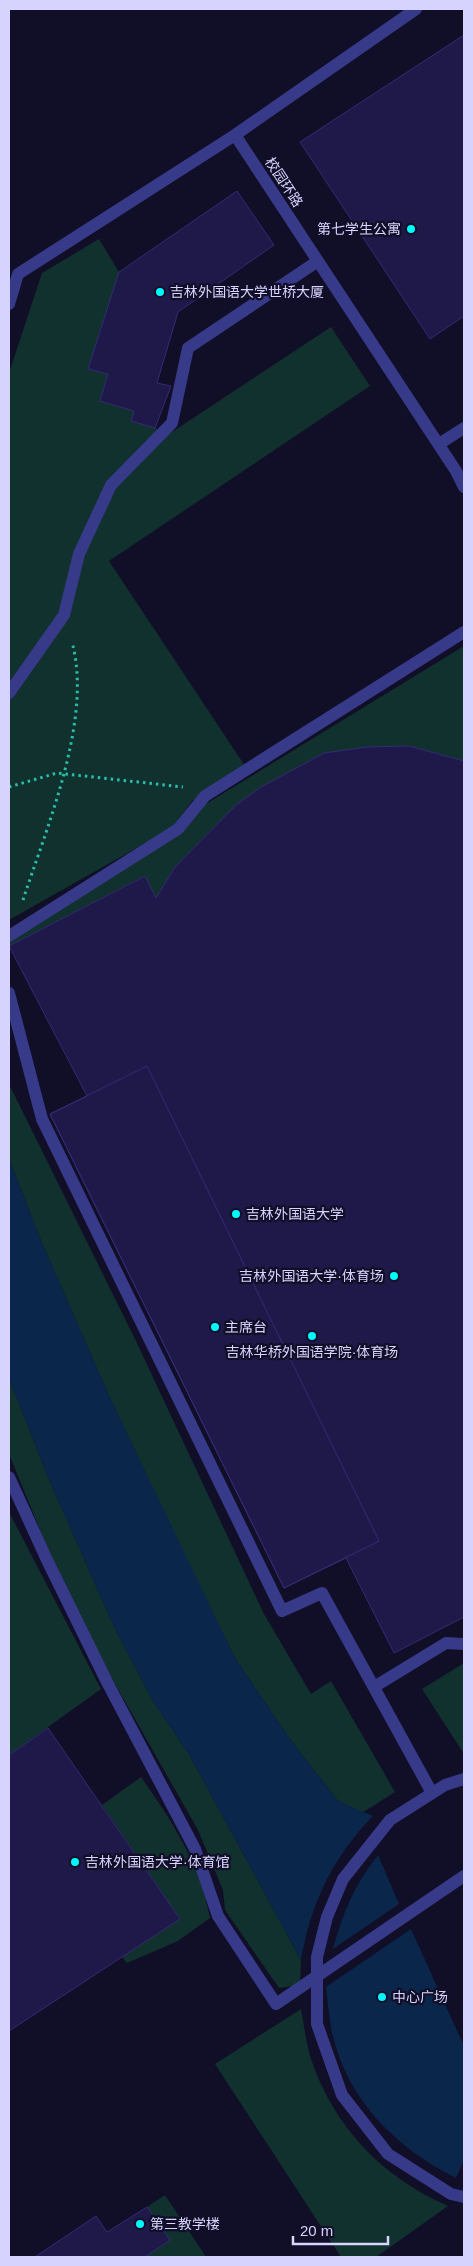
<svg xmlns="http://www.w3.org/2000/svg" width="473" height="2266" font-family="Arial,'Noto Sans SC',sans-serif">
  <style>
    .green { fill: #11312e }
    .water { fill: #0a264a }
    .building { fill: #1f1949; stroke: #342a76 }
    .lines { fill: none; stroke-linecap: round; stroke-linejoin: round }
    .path { stroke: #2abeaa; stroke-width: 3; stroke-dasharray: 2.5 4; stroke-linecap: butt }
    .minor { stroke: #373a88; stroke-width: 12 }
    .poi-dot { fill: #00f8ff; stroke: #110e27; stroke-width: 2 }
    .labels { text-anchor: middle; stroke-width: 4.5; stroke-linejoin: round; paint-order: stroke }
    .street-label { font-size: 14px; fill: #d6d4ff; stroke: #110e27 }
    .poi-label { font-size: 14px; fill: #d6d4ff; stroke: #110e27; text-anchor: start }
  </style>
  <rect width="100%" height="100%" fill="#110e27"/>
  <!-- green -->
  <path class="green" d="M99 239 119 272 89 368 108 374 100 401 134 411 166 436 331 327 370 386 109 561 245 766 192 801 172 828 9 920V373L42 273Z
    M464 646V761L409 746 261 787 235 806 175 867 156 898 144 876 9 946V941L204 805Z
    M9 1084 135 1339 264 1614 311 1694 331 1681 395 1792 362 1813 338 1801 289 1738 235 1658 198 1584 110 1398 42 1243 9 1159Z
    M9 1378 47 1475 115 1629 153 1701 190 1756 301 1960 300 1985 279 1988 225 1910 223 1890 198 1830 102 1661 45 1542 9 1454Z
    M9 1512 101 1689 9 1755Z
    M464 1663V1754L422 1689Z
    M141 1777C171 1819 201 1866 210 1918L178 1941 127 1963 122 1957 180 1919 102 1805Z
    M301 2009C304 2025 306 2043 311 2059 334 2127 382 2177 448 2206L376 2257H341L215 2064Z
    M165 2195 206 2257H145L170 2240 147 2207Z"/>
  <!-- water -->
  <path class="water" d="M9 1159 42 1243 110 1398 235 1658 289 1738 338 1801 373 1816C333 1857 311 1903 301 1960L190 1756 153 1701 115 1629 47 1475 9 1378Z
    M378 1855 399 1904 333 1949C342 1914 355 1884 378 1855Z
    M411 1929 464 2046V2160L456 2178C396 2148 348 2101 332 2033 329 2019 328 2003 326 1987Z"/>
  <!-- building -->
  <path class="building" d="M464 35V316L430 339 300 142Z
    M237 191 274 245 178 312 157 383 171 386 155 428 131 421 134 411 100 401 108 374 88 369 119 272Z
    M409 746 464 761V1617L394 1653 346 1558 284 1588 50 1114 87 1096 9 946 145 876 156 898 175 867 235 806 261 787 324 753 367 747Z
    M147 1066 379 1541 284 1588 50 1114Z
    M48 1728 180 1919 9 2031V1755Z
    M147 2207 170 2240 145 2257H35L96 2216 107 2232Z"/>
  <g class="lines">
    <!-- path -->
    <path class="path" d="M9 787 57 773 183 787
      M23 900C47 826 93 719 72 642"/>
    <!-- minor -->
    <path class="minor" d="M235 135 416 9
      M9 304 18 274 235 135 456 471 464 487
      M439 444 464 428
      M9 693 64 615 79 554 111 485 172 423 188 348 318 261
      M9 936 178 829 205 796 464 632
      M9 993 42 1119 282 1611 322 1593 432 1793
      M9 1477 47 1560 107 1682 195 1849 218 1916 276 2004 464 1876
      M374 1687 446 1643 464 1644
      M464 1779 445 1785 390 1820 343 1879 327 1917 317 1957V2024L342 2095 388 2154 451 2194 464 2197"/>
  </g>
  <!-- markers -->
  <g class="poi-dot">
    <circle cx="411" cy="229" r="5"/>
    <circle cx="160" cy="292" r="5"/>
    <circle cx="236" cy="1214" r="5"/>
    <circle cx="394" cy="1276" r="5"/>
    <circle cx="215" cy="1327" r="5"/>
    <circle cx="312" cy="1336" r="5"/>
    <circle cx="75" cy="1862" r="5"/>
    <circle cx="382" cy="1997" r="5"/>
    <circle cx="140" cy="2224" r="5"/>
  </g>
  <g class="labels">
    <!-- street labels -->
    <g class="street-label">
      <text transform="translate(284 182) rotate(57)" y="5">校园环路</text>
    </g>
    <!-- poi labels -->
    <g class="poi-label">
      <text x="401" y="234" text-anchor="end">第七学生公寓</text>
      <text x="170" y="297">吉林外国语大学世桥大厦</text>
      <text x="246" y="1219">吉林外国语大学</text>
      <text x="384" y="1281" text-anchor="end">吉林外国语大学·体育场</text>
      <text x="225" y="1332">主席台</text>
      <text x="312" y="1357" text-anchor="middle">吉林华桥外国语学院·体育场</text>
      <text x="85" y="1867">吉林外国语大学·体育馆</text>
      <text x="392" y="2002">中心广场</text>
      <text x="150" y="2229">第三教学楼</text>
    </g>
  </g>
  <!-- border -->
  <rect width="473" height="2266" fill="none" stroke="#d6d4ff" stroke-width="20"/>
  <!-- scale -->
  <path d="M293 2236v8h95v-8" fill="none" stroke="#d6d4ff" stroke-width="2.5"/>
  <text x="300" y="2236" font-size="15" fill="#d6d4ff" stroke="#110e27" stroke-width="4" paint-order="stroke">20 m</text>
</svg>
